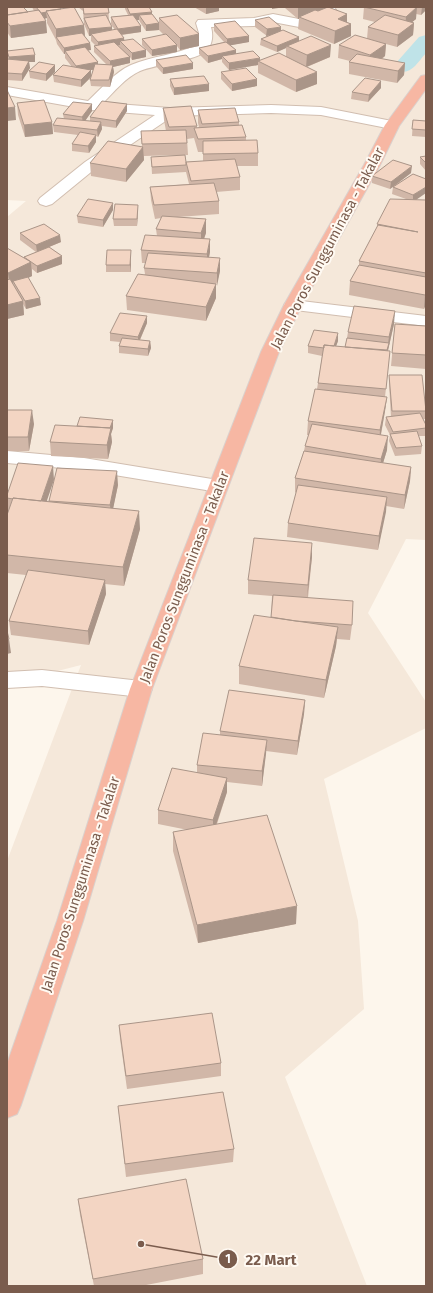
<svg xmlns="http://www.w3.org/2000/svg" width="433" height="1293" font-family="'Fira Sans',sans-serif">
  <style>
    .residential { fill: #f5e8da }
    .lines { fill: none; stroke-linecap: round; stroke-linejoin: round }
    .canal { fill: #bfe3e8; fill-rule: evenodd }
    .minor-casing { stroke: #d1beb0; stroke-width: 2 }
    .highway-casing { stroke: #dad1cd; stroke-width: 2 }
    .minor { fill: #fff; fill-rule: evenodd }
    .highway { fill: #f7b7a3; fill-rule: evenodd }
    .wall { fill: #d1b7a8; fill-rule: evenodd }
    .shaded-wall { fill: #aa9588 }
    .building { fill: #f3d5c3; stroke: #aa9588 }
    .labels { text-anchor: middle; stroke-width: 4; stroke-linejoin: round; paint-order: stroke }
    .street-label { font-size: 14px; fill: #7a5c4d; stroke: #fffaf3 }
    .leader { fill: none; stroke: #7a5c4d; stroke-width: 1.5 }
    .callout-dot { fill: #7a5c4d; stroke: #fffaf3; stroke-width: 1.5 }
    .mark-label { font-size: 12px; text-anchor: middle; font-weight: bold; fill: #fff }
    .callout-label { font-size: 15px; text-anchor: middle; font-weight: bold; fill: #7a5c4d; stroke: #fffaf3; stroke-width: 4; stroke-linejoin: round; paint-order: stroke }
  </style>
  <rect width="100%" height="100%" fill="#fdf6ec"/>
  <!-- residential -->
  <path class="residential" d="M7 7H426V540L406 539 368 613 426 702V728L324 779 358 921 364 1009 285 1077 367 1286H7V861L81 665 7 684V217L26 201 7 200Z"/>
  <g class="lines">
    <!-- canal -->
    <path class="canal" d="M426 35V53C416 64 412 75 396 71L393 67 396 63 419 37Z"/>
    <defs>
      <path id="minor" d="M321 7H334L339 14 338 17 299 27 273 22 254 26 211 27C213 34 213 44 207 50 197 61 156 64 140 71 126 77 114 92 103 103L170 108 271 105 321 107 397 122 399 125 397 128 392 129 321 115 271 113 173 116 96 168 52 204 46 206 40 204 38 201 40 198 85 162 155 115 91 110 7 95V87L88 101C101 89 115 72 131 65 152 56 176 55 197 45L199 33 196 23 198 20 254 18 273 14 299 19 325 12Z
        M293 300 426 316V326L287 309 284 305 287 301Z
        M7 451 84 458 218 480 225 482 228 486 225 490 218 492 84 470 7 463Z
        M42 670 141 681 149 683 152 689 149 695 141 697 42 686 7 688V672Z"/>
      <path id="highway" d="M426 75V89L399 126 380 165 302 305 279 352 152 689 83 921 21 1105 17 1114 7 1118V1064L57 921 130 689 261 352 284 305 364 165 385 125 421 76Z"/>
    </defs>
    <!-- minor casing -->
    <use href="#minor" class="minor-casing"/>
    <!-- highway casing -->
    <use href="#highway" class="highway-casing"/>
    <!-- minor -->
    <use href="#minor" class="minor"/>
    <!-- highway -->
    <use href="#highway" class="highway"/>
  </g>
  <!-- wall -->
  <path class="wall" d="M7 7 28 12 34 11 32 7H60L61 9 84 25 85 37 90 43 91 50H88L98 62V64L107 65 94 52V46L95 45 91 41V36H89L84 24 83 11 78 7H108L109 20 112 30H115L111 24V17L128 15 125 9V7H149L152 12V14L159 23V18L199 46 180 50 177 46V52L152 56 142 45V39L164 35 159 30 146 31 140 22 139 20H137L141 26V32L122 35 124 38V41L146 57 132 60 130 57V63L113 67 114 72 110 87 91 86 90 80 93 70H91V77L81 87 54 82 53 75 72 67 65 58V54H64L57 44 56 40 47 23V18L45 19 47 33 11 38 7 32Z
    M194 7H219V11L206 14Z
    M285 7H327L347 14V22L351 24V36L334 44 298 29 299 19H298L285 8Z
    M364 7H426V10L421 15 416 14V19L412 22 414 23 413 35 397 47 386 44 385 56 382 59 405 63 404 75 397 83 349 74V62L350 61 338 58 339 45 367 39 368 27 375 22 363 19Z
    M255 20 281 30 299 41 330 57 307 67 317 84 296 92 258 73V65L229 70 222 62V59L208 63 199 54V48L224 42 214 31V24L249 36V42L230 45 236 50V54L260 58V60L286 56V48L277 52 260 45 261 39 267 36 255 27Z
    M7 51 35 55V62H29L30 68 22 81 7 80V59L8 60Z
    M156 60 193 69 163 74 156 66Z
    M55 65V72L46 81 30 78 29 71Z
    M221 72 257 79V86L232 91 221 79Z
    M170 79 209 91 174 95 170 86Z
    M381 81V88L368 102 351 99 352 92Z
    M17 103 52 122 53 134 25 137 18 115Z
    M92 104V111L85 121H90V117L127 111 116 128 102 126V129L98 137 96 136V142L89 153 72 151V144L78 135 54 132 53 125 64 119 63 114Z
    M163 108 197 126V128L199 127 198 123V110L239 122V125L246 137V141L258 153V166H237L240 177V190L216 192 219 201V214L178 217 206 219V233L204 239 210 252 209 257 220 271 216 286V298L206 321 127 310 126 296 145 274 144 268 146 263H142L141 250 157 236 156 229 161 218 155 219 151 200 150 187 189 184 186 172 152 174 151 157 181 155 144 156V160L126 182 91 176 90 163 142 147 141 131H166L164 120ZM194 138 198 152H203V161L186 162 185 155H188L187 139Z
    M413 120 426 121V137L412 136Z
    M426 156V171L420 164V157Z
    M411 173 397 184 413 174 417 200H426V304L424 309 349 295 350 281 359 265V261L377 227V224L406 199 392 194 393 187 390 189 372 183V176Z
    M113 203V210L103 227 78 223 77 216Z
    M138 212 137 226H114L113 219Z
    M20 233 61 242 49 247 62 256V264L37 273 32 269V276L28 278 41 305 26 309 23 304 24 315 7 319V248L24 258V257L36 252 20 240Z
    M131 257V272H106V265Z
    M147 323 140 340 150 341 151 348 148 356 119 353V346L120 342 110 341V333Z
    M394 324 388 351H390L385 397H387L385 411 381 435 387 450 383 463 411 467 410 481 404 509 386 506 378 550 287 537 288 523 296 493 295 492V478L304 451 305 446 309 435H307L308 421 317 389 318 383 322 356 308 353V346L338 341 336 346 345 347 347 338 348 332Z
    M395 324 426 326V369L391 366Z
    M389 375 425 398 426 391V401L425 399 426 413 425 419H423L426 425V436H419L422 446 421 454 395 456 389 441 390 435 385 425 386 417H391L389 383Z
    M7 410 34 424 29 451H7Z
    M113 420V428L111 434 112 442 108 459 51 456 50 442 77 426Z
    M118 485 113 508 140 529 124 586 105 584 106 594 89 645 11 635 9 621 26 575 7 573V515L8 512 7 495 49 501Z
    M312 557 308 598 352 625 350 640 337 639 336 646 324 698 239 684V666L271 617 272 596 248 594V580Z
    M305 700 304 714 297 755 266 751 262 786 227 782V792L217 824 296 924 198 943 173 851V832L188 830 158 824V810L197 772V765L220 735V731Z
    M119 1025 221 1063V1076L127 1089 120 1039Z
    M118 1106 234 1149 233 1162 126 1177Z
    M78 1199 203 1259V1274L141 1286H94L80 1215Z"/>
  <!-- shaded-wall -->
  <path class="shaded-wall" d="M209 7H219V11L206 14V8Z
    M272 7H285L272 9Z
    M298 7H327V13L299 17V19H298Z
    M417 7 416 19 405 28 406 17Z
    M422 7H426V10L421 15Z
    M46 12 47 18 41 19 40 13Z
    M152 12V19L139 15V20L130 21V14Z
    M347 14V26L351 24V36L334 44 335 31 338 19Z
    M46 21 47 33 11 38 10 26Z
    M159 23V30L146 31V25Z
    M414 23 413 35 397 47 398 35Z
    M84 25 85 37 56 38V29Z
    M141 26V32L119 35 118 29Z
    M112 27V33L91 34V36H89V29Z
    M281 27V33L266 36 267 29Z
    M199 34V46L180 50V38Z
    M249 36V42L227 46V39Z
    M299 37V43L287 46 286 48 277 52V46Z
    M124 38 125 45 120 41V45L98 49V42Z
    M90 43 91 50 67 54 65 51V54H64V48Z
    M386 44 385 56 371 66H370V55Z
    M177 45V52L152 56V50Z
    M331 45 330 57 306 67 307 55Z
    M146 50V57L132 60V53Z
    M236 50V57L222 56V59L208 63V56Z
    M35 55V62H29L30 68 22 81V74L10 64 9 57Z
    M130 57V63L113 67 114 72 110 87V61Z
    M260 58V62L258 61V65L229 70V63Z
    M98 62V69L91 70V77L81 87V80L77 73 76 66Z
    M193 63V69L163 74V68Z
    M405 63 404 75 397 83 398 71Z
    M55 65V72L46 81V74Z
    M317 72V84L296 92V80Z
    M257 79V86L232 91V84Z
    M381 81V88L368 102 369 95Z
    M209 84V91L174 95V88Z
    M92 104V111L83 124 82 117Z
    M127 104V111L116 128V121Z
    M15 107 16 120 7 121V108Z
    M52 122 53 134 25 137 24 125Z
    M101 122 102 129 98 137 97 130Z
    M96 135V142L89 153 88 146Z
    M143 147 144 160 126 182V169Z
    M412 166 411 173 390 189 391 182Z
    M426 187V193L413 202V195Z
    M113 203V210L103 227V220Z
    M138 205V212L137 226V219Z
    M206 219V233L201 247V233Z
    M60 235 61 242 37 252 36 245Z
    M210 239V252L207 267V254Z
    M131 250V272L130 265Z
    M62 256V264L37 273V266Z
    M220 258V271L217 286V273Z
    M31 262 32 276 15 284 13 281V285L10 287 8 273Z
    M216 284V298L206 321V307Z
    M426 294V304L424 309 425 295Z
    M40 298 41 305 26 309 25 301Z
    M23 301 24 315 7 319V305Z
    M395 311 394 324 385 363 389 337Z
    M147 316V323L138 344V337Z
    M338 333V341L332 357 333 350Z
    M150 341 151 348 148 356V349Z
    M387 397 385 411 379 444 380 430Z
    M32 410 34 424 29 451 28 437Z
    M113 420V428L111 434 112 442 108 459 107 445 109 432Z
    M388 436 387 450 380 473 381 459Z
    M53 466 54 480 42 515 41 501Z
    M411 467 410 481 404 509 405 495Z
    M117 471 118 485 111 519 110 505Z
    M387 497 386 512 378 550 379 536Z
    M139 511 140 529 124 586 123 567Z
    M312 543V557L307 599 308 585Z
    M105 580 106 594 89 645 88 631Z
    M338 627 336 646 324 698 326 680Z
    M7 639H9L11 653 7 654Z
    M305 700 304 714 297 755 298 741Z
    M267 740 266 754 262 786V771Z
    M227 778V792L213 834V820Z
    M297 906 296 924 198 943 197 925Z"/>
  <!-- building -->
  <path class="building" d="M7 7H23L28 12 7 15Z
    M36 7H60L61 9 46 11 47 12 41 13Z
    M74 7 84 25 56 29 46 11Z
    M83 7H108L109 13 84 14Z
    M127 7H149L152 12 130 14Z
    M328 7 347 14 338 19 351 24 335 31 299 17 315 10 318 11Z
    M364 7H417L406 17Z
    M39 10 46 21 10 26 7 22V15Z
    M152 14 159 23 146 25 139 15Z
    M106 15 112 27 89 29 84 18Z
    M133 15 141 26 118 29 111 17Z
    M177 15 199 34 180 38 159 18Z
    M385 15 414 23 398 35 368 27Z
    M269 17 281 27 267 29 255 20Z
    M235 21 249 36 227 39 214 24Z
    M117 29 124 38 98 42 91 34Z
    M283 30 299 37 277 46 261 39Z
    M82 33 90 43 64 48 56 37Z
    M166 34 177 45 152 50 142 39Z
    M355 35 386 44 370 55 339 45Z
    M311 36 331 45 307 55 287 46Z
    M133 39 146 50 132 53 120 41Z
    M114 42 130 57 110 61 94 46Z
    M226 42 236 50 208 56 199 48Z
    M85 47 98 62 76 66 65 51Z
    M33 48 35 55 9 57 7 51Z
    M253 51 260 58 229 63 222 56Z
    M279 53 317 72 296 80 258 61Z
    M357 54 405 63 398 71 349 62Z
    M186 55 193 63 163 68 156 60Z
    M7 59 29 61 22 74 7 73Z
    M39 62 55 65 46 74 29 71Z
    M95 64 113 65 109 80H90Z
    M63 65 91 70 81 80 53 75Z
    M246 68 257 79 232 84 221 72Z
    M204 76 209 84 174 88 170 79Z
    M365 78 381 81 369 95 352 92Z
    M7 90 15 107 7 108Z
    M44 100 52 122 24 125 17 103Z
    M102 101 127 104 116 121 90 117Z
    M73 102 92 104 82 117 63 114Z
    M191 106 197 126 169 127 163 108Z
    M235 108 239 122 202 124 198 110Z
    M57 118 101 122 97 130 53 125Z
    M413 120 426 121V130L412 129Z
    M242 125 246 137 198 139 194 128Z
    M186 130 187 143 142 144 141 131Z
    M80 132 96 135 88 146 72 144Z
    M257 140 258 153 203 154V141Z
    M108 141 143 147 126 169 90 163Z
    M185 155 186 162V165L152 167 151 157Z
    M426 156V163L420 157Z
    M235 159 240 177 191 181 186 162Z
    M393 160 412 166 391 182 372 176Z
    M413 174 426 179V187L413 195 393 187Z
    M214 183 219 201 154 205 150 187Z
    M88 199 113 203 103 220 77 216Z
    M390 199 426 200V273L359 261 378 225 418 232 377 224Z
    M115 204 138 205 137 219H113Z
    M162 216 206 219 201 233 156 229Z
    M44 224 60 235 36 245 20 233Z
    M145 235 210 239 207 254 141 250Z
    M49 247 62 256 37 266 24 257Z
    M7 248 31 262 8 273H7Z
    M107 250H131L130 265H106Z
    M148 253 220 258 217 273 144 268Z
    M359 265 426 277V294L425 295 350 281Z
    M138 274 216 284 206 307 126 296Z
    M28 277 40 298 25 301 13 281Z
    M10 279 23 301 7 305V280Z
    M354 306 395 311 389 337 348 332Z
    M120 313 147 316 138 337 110 333Z
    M395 324 426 326V355L392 353Z
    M314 330 338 333 334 346 324 345V348L308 346Z
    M122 338 150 341 148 349 119 346Z
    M347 338 389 343 387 350 345 347Z
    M324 345 390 351 386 389 318 383Z
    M389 375H422L426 411H392Z
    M315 389 387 397 380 430 308 421Z
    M7 410H32L28 437H7Z
    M420 413 426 425V428L393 432 386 417Z
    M80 417 113 420 110 428 77 426Z
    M312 424 388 436 381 459 305 446Z
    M55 425 111 428 107 445 50 442Z
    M417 431 422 446 396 448 390 434Z
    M304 451 411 467 405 495 295 478Z
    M18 463 53 466 41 501 13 498V499L7 498V495Z
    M57 468 117 471 110 505 49 501Z
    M298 485 387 497 379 536 288 523Z
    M13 498 139 511 123 567 7 555V515Z
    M254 538 312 543 308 585 248 580Z
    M28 570 105 580 88 631 9 621Z
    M273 595 353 601 352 625 296 621 271 617Z
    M254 615 338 627 326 680 239 666Z
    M7 631 9 639H7Z
    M229 690 305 700 298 741 220 731Z
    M203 733 267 740 262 771 197 765Z
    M172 768 227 778 213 820 158 810Z
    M267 815 297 906 197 925 173 832Z
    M212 1013 221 1063 126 1076 119 1025Z
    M223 1092 234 1149 125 1164 118 1106Z
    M186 1179 203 1259 93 1279 78 1199Z"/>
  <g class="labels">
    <!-- street labels -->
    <g class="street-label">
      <text transform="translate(327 248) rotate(-62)" y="5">Jalan Poros Sungguminasa - Takalar</text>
      <text transform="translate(184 577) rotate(-69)" y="5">Jalan Poros Sungguminasa - Takalar</text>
      <text transform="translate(80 884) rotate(-72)" y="5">Jalan Poros Sungguminasa - Takalar</text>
    </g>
  </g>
  <!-- callouts -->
  <path class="leader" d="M141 1244L228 1259"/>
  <g class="callout-dot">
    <circle cx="141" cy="1244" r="4"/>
    <circle cx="228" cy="1259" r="10"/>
  </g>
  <g class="mark-label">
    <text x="228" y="1263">1</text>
  </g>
  <g class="callout-label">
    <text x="271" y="1265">22 Mart</text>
  </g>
  <!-- border -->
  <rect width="433" height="1293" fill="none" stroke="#7a5c4d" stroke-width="16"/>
</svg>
